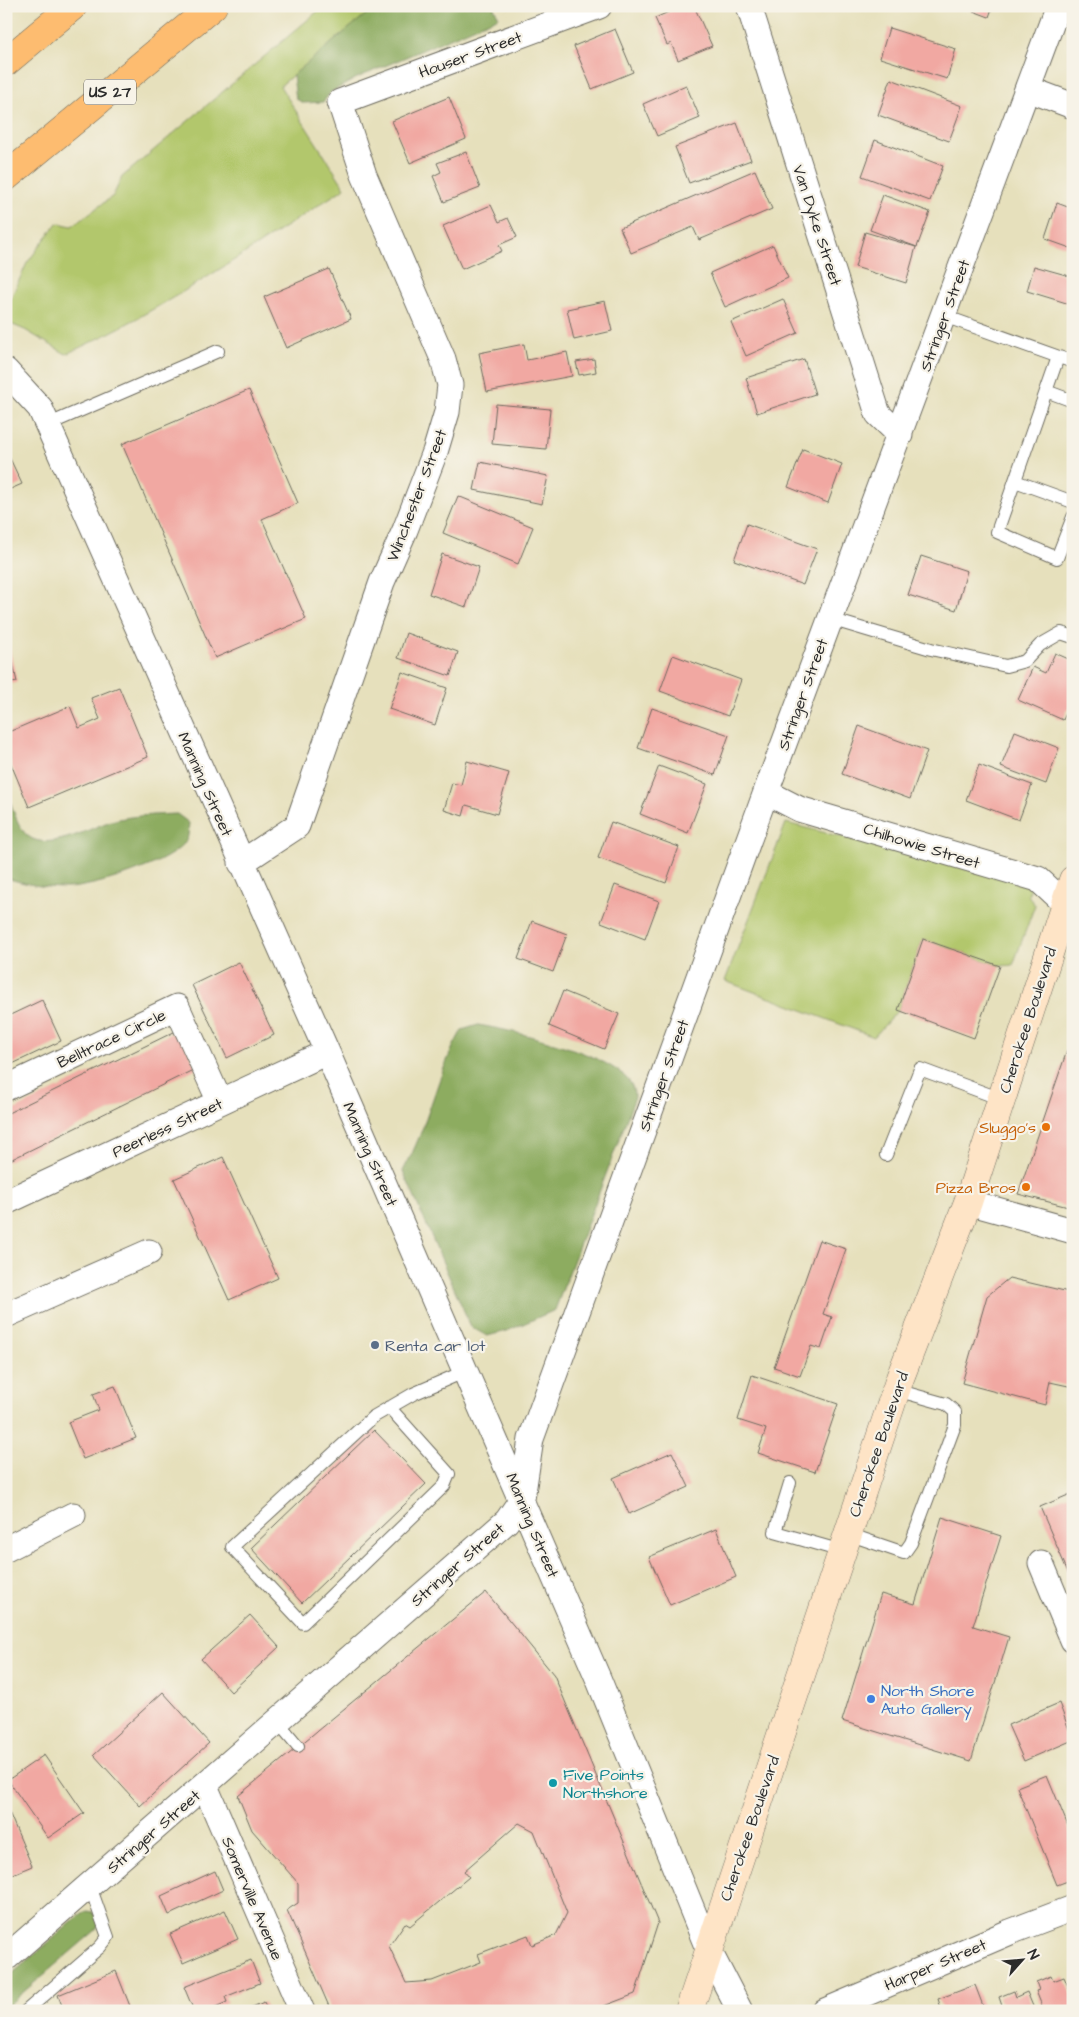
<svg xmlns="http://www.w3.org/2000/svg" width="1079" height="2017" font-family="'Architects Daughter',sans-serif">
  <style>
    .green { fill: #b2c76c; stroke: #6e794c }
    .forest { fill: #8dac60; stroke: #5c6c46 }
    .building { fill: #f1a8a2; fill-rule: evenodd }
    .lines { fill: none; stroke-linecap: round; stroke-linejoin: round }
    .lane-casing { stroke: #6c6a5e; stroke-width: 14 }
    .street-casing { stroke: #6c6a5e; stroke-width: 27 }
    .secondary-casing { stroke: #6c6a5e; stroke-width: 29 }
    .highway-casing { stroke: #6c6a5e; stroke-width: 29 }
    .lane { stroke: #fff; stroke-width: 12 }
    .street { stroke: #fff; stroke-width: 25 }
    .secondary { stroke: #fee4c6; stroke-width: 28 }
    .highway { stroke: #fdbc70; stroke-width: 28 }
    .food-dot { fill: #e8710a; stroke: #f7f3e8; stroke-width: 2 }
    .service-dot { fill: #5c6f8a; stroke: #f7f3e8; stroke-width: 2 }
    .shop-dot { fill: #3f7fe0; stroke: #f7f3e8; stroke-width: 2 }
    .culture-dot { fill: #0f9aa8; stroke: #f7f3e8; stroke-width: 2 }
    .labels { text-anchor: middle; stroke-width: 4.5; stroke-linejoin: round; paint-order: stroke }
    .shield { fill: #f7f3e8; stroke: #686764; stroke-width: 1 }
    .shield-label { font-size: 15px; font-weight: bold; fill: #2b2b2b }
    .street-label { font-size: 16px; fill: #2b2b2b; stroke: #f7f3e8 }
    .food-label { font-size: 16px; fill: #c56008; stroke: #f7f3e8; text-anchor: end }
    .service-label { font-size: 16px; fill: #4e5e75; stroke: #f7f3e8; text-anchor: start }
    .shop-label { font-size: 16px; fill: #366cbe; stroke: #f7f3e8; text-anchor: start }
    .culture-label { font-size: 16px; fill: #0d838f; stroke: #f7f3e8; text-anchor: start }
  </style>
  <rect width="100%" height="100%" fill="#f7f3e8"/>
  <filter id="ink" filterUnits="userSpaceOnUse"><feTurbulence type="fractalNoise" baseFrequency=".02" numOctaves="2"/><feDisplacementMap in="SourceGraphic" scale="10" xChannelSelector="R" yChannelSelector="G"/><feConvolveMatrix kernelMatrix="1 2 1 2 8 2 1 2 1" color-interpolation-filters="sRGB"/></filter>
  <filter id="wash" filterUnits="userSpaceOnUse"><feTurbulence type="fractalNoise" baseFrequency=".0096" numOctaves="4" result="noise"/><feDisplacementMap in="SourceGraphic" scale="20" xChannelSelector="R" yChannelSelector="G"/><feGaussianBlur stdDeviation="1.12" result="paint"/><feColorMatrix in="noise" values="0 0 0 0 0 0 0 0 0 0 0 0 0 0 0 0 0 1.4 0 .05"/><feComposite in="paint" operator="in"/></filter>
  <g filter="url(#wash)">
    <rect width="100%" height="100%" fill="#e6e0bc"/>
    <!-- green -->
    <path class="green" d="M324 6H376L280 86 345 188C254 247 165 309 66 354L25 330 6 322V309L27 263 57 223 72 226 113 196 122 177Z
      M786 823 1032 884 1028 895 1035 905 1013 965 1000 966 923 939 898 1010 874 1037 725 981Z"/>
    <!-- forest -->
    <path class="forest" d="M376 6H493L499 17 357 78 331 92 323 102 304 103 296 99 293 75Z
      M6 789C11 802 15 821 24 832 42 856 90 828 111 821 132 815 155 815 177 814L189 823C188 828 189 835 187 839 176 863 92 888 66 888 45 888 26 884 6 878Z
      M478 1025C511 1030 617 1054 632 1086 633 1089 634 1093 635 1097L555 1310 507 1331 487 1336 471 1327 403 1171C429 1126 436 1074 462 1030Z
      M87 1911 93 1912 100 1923 96 1930 6 2007V1979L78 1917Z"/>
    <g id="blocks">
      <!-- building -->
      <path class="building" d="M682 6H694L712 46 678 60 671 43 667 45 655 18Z
        M960 6H993L989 17Z
        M889 28 956 49 947 79 880 58Z
        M615 29 633 72 592 89 574 46Z
        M891 79 962 106 949 141 878 115Z
        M686 85 700 118 657 136 643 104Z
        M449 97 466 139 410 163 392 121Z
        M737 123 751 160 689 183 675 147Z
        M875 140 943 166 930 201 862 176Z
        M466 152 480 188 444 202 433 176 441 172 437 163Z
        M755 170 772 209 699 240 693 227 631 253 620 228Z
        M883 195 930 212 917 247 870 230Z
        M1057 203 1073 209V249L1045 239Z
        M491 205 499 222 508 218 517 237 499 245 502 251 462 269 443 226Z
        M865 232 916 247 906 283 855 267Z
        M773 245 788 278 725 307 710 273Z
        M1034 266 1073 277V305L1027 291Z
        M329 269 351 319 286 348 264 297Z
        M783 299 798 333 746 356 731 322Z
        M605 301 612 331 574 340 567 309Z
        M524 344 527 360 567 352 572 376 487 392 479 353Z
        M594 359 596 372 579 375 576 362Z
        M804 359 815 394 757 413 746 378Z
        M249 390 298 503 262 519 306 619 215 658 122 444Z
        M496 404 550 409 546 449 492 444Z
        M803 449 842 464 828 503 788 487Z
        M6 450 22 484 6 491Z
        M480 462 548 476 542 504 474 490Z
        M458 496 533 527 518 564 443 533Z
        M747 524 817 549 803 585 734 560Z
        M442 554 479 567 466 607 429 594Z
        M921 556 967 571 956 610 908 595Z
        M6 633 17 682 6 684Z
        M406 633 458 652 450 676 398 658Z
        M1055 653 1073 661V698L1063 720 1018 700 1033 667 1046 673Z
        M673 655 741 680 728 716 660 691Z
        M402 672 447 688 435 725 389 709Z
        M119 687 148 757 29 807 6 752V733L70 706 79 728 100 719 91 698Z
        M652 708 729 735 715 775 638 748Z
        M859 726 927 751 910 799 842 774Z
        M1015 731 1059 748 1046 784 1001 767Z
        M467 761 509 773 497 814 466 805 463 816 444 810 452 783 461 785Z
        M979 765 1032 785 1019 820 966 800Z
        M659 766 707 784 688 833 640 814Z
        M611 822 679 847 666 883 598 858Z
        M615 885 659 901 645 939 601 922Z
        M532 921 567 934 553 972 518 959Z
        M923 939 1000 966 974 1038 898 1010Z
        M239 962 274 1035 227 1058 192 985Z
        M563 991 619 1014 604 1049 549 1026Z
        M42 1000 61 1041 6 1067V1017Z
        M178 1030 197 1068 6 1162V1114Z
        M1073 1033V1207L1072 1208 1018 1194Z
        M223 1157 278 1278 229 1300 174 1179Z
        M819 1240 846 1249 823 1314 832 1317 821 1349 811 1346 800 1376 774 1367Z
        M1009 1278 1073 1293V1387L1050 1382 1045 1405 962 1383 987 1296Z
        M752 1375 838 1404 815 1472 758 1453 766 1429 738 1420Z
        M115 1386 136 1438 83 1459 68 1422 99 1410 93 1394Z
        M374 1430 426 1484 302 1603 251 1548Z
        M672 1452 689 1487 629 1514 613 1478Z
        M1073 1493V1584L1040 1507Z
        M942 1517 1001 1536 973 1626 1009 1637 971 1761 842 1721 881 1594 915 1604Z
        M716 1529 736 1577 670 1605 649 1557Z
        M486 1592 554 1675 658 1923 635 1994 591 2011H331L287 1910 298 1903V1883L252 1830 238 1796ZM519 1823 534 1831 567 1913 556 1935 532 1945 528 1935 478 1954 481 1962 432 1981 406 1983 389 1946 405 1923 410 1926 469 1877 464 1871Z
        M250 1615 279 1647 231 1692 201 1659Z
        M163 1692 209 1743 140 1806 94 1755Z
        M1059 1703 1073 1740 1024 1761 1008 1725Z
        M44 1755 84 1813 48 1838 8 1780Z
        M1047 1775 1073 1838V1879L1057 1885 1017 1787Z
        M8 1810 32 1866 6 1877V1811Z
        M215 1871 223 1890 169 1915 161 1896Z
        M225 1910 238 1939 183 1963 170 1934Z
        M251 1960 260 1983 225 1997 227 2002 206 2011H194L184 1987Z
        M116 1971 132 2011H64L58 1995Z
        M1051 1976 1053 1981 1064 1977 1073 1998V2011H1044L1036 1991 1039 1990 1036 1982Z
        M975 1985 985 2011H942L938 1999Z
        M1014 1991 1016 1997 1027 1992 1035 2011H1000L999 2007 1002 2006 999 1997Z
        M264 2002 268 2011H243Z"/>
    </g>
  </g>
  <g filter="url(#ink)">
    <use href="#blocks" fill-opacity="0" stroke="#6c6a5e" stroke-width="1"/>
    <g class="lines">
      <defs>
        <path id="lane" d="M944 316 1073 362
          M1058 357 997 532 1057 558 1073 517
          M1046 391 1073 401
          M47 425 218 351
          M1015 481 1073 502
          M830 619 931 649 1006 666 1025 661 1040 645 1061 633 1073 637
          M886 1155 920 1069 1001 1099
          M389 1407 449 1474 444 1486 303 1623 232 1547 373 1417 413 1394 466 1371
          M790 1483 775 1532 842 1551
          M848 1534 904 1553 911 1543 955 1425V1412L946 1404 896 1390
          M277 1721 298 1746
          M26 2011 100 1947 108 1937 90 1886"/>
        <path id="street" d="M749 6 878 414 900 435
          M1028 89 1073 106
          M6 371 40 408 327 1052 598 1678 709 1951 740 2011
          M766 792 799 809 1038 879 1064 903 1073 905
          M241 863 297 826 382 582 405 530 435 452 447 412 450 385 443 359 364 175 340 102 599 6
          M6 1088 177 1007 220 1102
          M6 1202 327 1052
          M968 1202 1073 1231
          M6 1315 149 1252
          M6 1549 73 1515
          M1041 1563 1073 1640
          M205 1786 302 2011
          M6 1958 507 1521 522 1499 531 1439 766 792 1058 6
          M825 2011 1010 1932 1073 1908"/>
        <path id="secondary" d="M689 2011 900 1378 968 1202 1073 880"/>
        <path id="highway" d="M6 62 73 6
          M6 177 213 6"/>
      </defs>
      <!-- lane casing -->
      <use href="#lane" class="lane-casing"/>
      <!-- street casing -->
      <use href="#street" class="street-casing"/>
      <!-- secondary casing -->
      <use href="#secondary" class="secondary-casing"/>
      <!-- highway casing -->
      <use href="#highway" class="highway-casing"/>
      <!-- lane -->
      <use href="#lane" class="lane"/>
      <!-- street -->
      <use href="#street" class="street"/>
      <!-- secondary -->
      <use href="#secondary" class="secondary"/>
      <!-- highway -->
      <use href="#highway" class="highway"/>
    </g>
  </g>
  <!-- markers -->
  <g class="food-dot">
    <circle cx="1046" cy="1127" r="5"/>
    <circle cx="1026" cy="1187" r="5"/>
  </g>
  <circle class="service-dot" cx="375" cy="1345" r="5"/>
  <circle class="shop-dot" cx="871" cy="1699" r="5"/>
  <circle class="culture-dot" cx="553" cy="1783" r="5"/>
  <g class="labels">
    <!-- shield labels -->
    <rect class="shield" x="84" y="79.5" width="52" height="25" rx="4"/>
    <g class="shield-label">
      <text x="110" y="97">US 27</text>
    </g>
    <!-- street labels -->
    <g class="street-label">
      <text transform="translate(470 54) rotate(-20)" y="6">Houser Street</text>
      <text transform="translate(818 225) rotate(72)" y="6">Van Dyke Street</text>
      <text transform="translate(944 315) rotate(-70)" y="6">Stringer Street</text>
      <text transform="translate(416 495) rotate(-69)" y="6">Winchester Street</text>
      <text transform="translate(802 694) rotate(-70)" y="6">Stringer Street</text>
      <text transform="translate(206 784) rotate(66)" y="6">Manning Street</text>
      <text transform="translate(922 845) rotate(17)" y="6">Chilhowie Street</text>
      <text transform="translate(1027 1020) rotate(-72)" y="6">Cherokee Boulevard</text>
      <text transform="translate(111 1038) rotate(-25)" y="6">Belltrace Circle</text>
      <text transform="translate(663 1075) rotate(-70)" y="6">Stringer Street</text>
      <text transform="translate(167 1127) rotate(-25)" y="6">Peerless Street</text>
      <text transform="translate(371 1154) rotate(66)" y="6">Manning Street</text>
      <text transform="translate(878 1444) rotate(-71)" y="6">Cherokee Boulevard</text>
      <text transform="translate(533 1525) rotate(67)" y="6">Manning Street</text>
      <text transform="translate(457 1564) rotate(-41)" y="6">Stringer Street</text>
      <text transform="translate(749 1828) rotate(-71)" y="6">Cherokee Boulevard</text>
      <text transform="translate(153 1831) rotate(-41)" y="6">Stringer Street</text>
      <text transform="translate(253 1898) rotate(67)" y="6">Somerville Avenue</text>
      <text transform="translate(935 1964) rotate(-23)" y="6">Harper Street</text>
    </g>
    <!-- food labels -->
    <g class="food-label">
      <text x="1036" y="1133">Sluggo's</text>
      <text x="1016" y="1193">Pizza Bros</text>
    </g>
    <!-- service labels -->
    <g class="service-label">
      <text x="385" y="1351">Renta car lot</text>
    </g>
    <!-- shop labels -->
    <g class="shop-label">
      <text x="881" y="1696">North Shore<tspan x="881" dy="18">Auto Gallery</tspan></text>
    </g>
    <!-- culture labels -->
    <g class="culture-label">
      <text x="563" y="1780">Five Points<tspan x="563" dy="18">Northshore</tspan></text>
    </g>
  </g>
  <!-- margin -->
  <rect width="1079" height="2017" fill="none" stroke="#f7f3e8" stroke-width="25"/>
  <!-- north arrow -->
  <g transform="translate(1022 1960) rotate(63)" stroke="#f7f3e8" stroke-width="4" paint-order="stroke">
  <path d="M0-4L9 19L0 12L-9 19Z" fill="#2b2b2b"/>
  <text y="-8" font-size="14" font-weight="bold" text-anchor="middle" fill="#2b2b2b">N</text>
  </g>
</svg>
